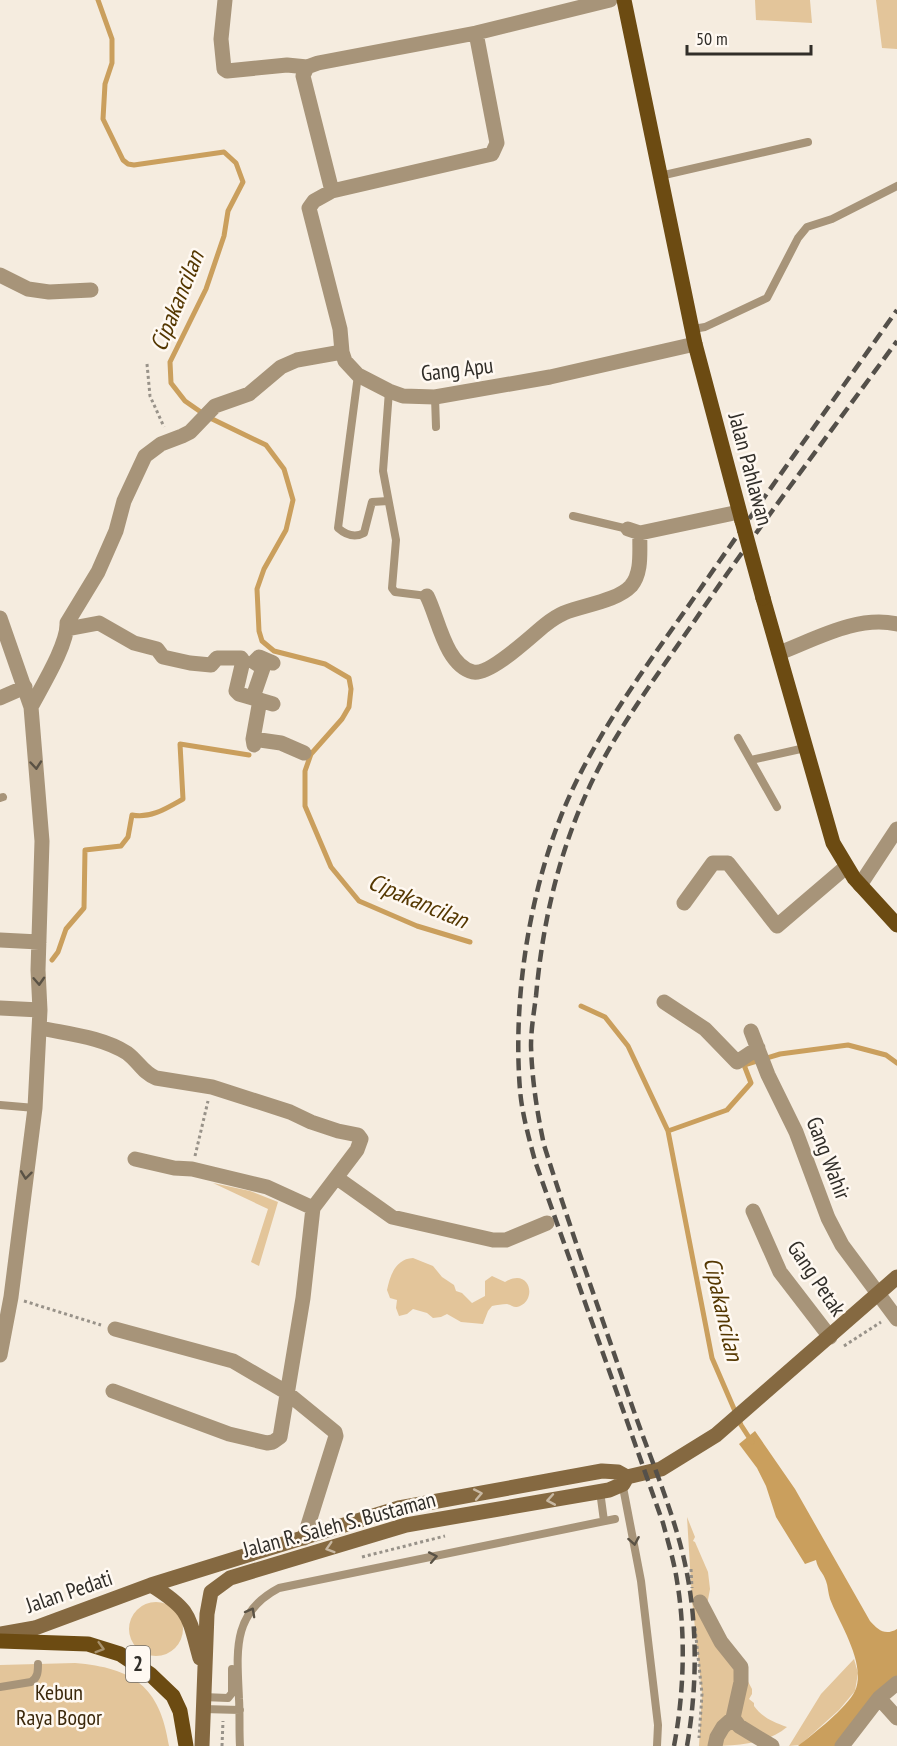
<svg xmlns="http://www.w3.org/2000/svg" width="897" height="1746" font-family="'PT Sans Narrow',sans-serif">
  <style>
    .green { fill: #e3c59a }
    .water { fill: #ca9f5d }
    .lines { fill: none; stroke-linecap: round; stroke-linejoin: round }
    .stream { stroke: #ca9f5d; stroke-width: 5 }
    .path { stroke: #989289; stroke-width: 3; stroke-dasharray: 3 3; stroke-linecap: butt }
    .lane { stroke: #a79479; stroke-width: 8 }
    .street { stroke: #a79479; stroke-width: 15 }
    .secondary { stroke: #856941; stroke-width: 15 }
    .primary { stroke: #6c4b12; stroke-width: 15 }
    .rail { stroke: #54504a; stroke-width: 4.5; stroke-dasharray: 12 6; stroke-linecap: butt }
    .primary-bridge { stroke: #6c4b12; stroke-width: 15 }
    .oneway { stroke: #5a5245 }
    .oneway2 { stroke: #c8b8a2 }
    .oneway3 { stroke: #a7916c }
    .labels { text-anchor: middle; stroke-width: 5; stroke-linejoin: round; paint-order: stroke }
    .shield { fill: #fff9f2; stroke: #6f6b65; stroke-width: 1.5 }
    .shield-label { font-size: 21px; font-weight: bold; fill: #312e29 }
    .street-label { font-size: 22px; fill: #312e29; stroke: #fff9f2 }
    .park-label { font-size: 22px; fill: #3c290c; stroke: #fff9f2 }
    .water-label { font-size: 24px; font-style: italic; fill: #543700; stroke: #fff9f2 }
  </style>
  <rect width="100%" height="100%" fill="#f5ecdf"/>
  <!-- green -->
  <path class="green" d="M755 0H810L812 23 756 20Z
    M876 0H897V49L882 48Z
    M213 1183 250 1191 278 1202 259 1266 251 1262 268 1209Z
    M413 1258 433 1266 442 1277 454 1285 456 1291 462 1293 472 1303 485 1296V1281L492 1276 505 1282C530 1267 537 1299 520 1306 514 1309 512 1305 507 1304 502 1304 497 1305 492 1306L488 1311 483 1324 461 1322 447 1314 441 1317 433 1318 427 1313 413 1309 407 1314 399 1316 396 1308 397 1300 390 1298 387 1290C390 1276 395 1259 413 1258Z
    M687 1517 695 1537 693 1541 695 1542 708 1572 710 1589 707 1605 752 1689V1694L749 1699 754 1703V1706C763 1718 773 1722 787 1727 765 1746 729 1746 699 1746L702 1694 692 1600Z
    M129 1629a27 27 0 1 1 54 0a27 27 0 1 1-54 0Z
    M854 1659 858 1673 855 1691 839 1710 800 1745 789 1746 821 1694Z
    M75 1663C133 1668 160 1686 169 1746H0V1665Z"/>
  <!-- water -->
  <path class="water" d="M755 1431 795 1489 870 1621C878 1630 885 1636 897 1629V1683L842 1746H798C813 1734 847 1708 855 1691 867 1664 839 1623 830 1599 828 1593 828 1586 826 1581 823 1572 818 1570 816 1560L805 1564 776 1517 766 1486 757 1468 739 1444Z"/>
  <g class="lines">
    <!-- stream -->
    <path class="stream" d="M98 0 112 39V63L105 84 103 119 123 160 128 164 134 165 224 152 236 163 243 182 228 211 224 236 206 289 170 362 171 383 185 401 208 417 266 445 284 469 293 500 286 530 264 569 257 589 259 631 262 641 274 651 325 664 349 678 351 689 349 707 342 719 311 754 305 771V806L331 867 359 901 417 926 470 942
      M52 960 58 952 66 929 84 908 85 850 121 846 128 837 132 815C150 819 167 808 183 799L180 744 249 755
      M581 1006 605 1017 628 1046 668 1131 712 1358 741 1425 752 1442
      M668 1131 727 1110 751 1083 744 1065 780 1054 848 1045 886 1055 897 1063"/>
    <!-- path -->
    <path class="path" d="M147 364 150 396 164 427
      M195 1156 208 1101
      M24 1301 101 1325
      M844 1346 881 1322
      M362 1557 445 1536
      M691 1569 692 1588
      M695 1628 702 1694 699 1738
      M222 1746 223 1721"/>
    <!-- lane -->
    <path class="lane" d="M660 176 808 142
      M693 329 705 327 767 298 798 238 807 227 832 219 897 186
      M358 375 338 528C346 535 355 538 364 533L372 502 388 501
      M389 391 383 471 396 540 392 588 395 592 427 596
      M435 397 436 427
      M573 516 628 529
      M738 738 777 807
      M751 760 805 748
      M0 798 3 797
      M0 1105 35 1108
      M622 1482 641 1581 658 1725 657 1746
      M600 1491 604 1521
      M0 1687 31 1682C38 1678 38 1671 38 1664
      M203 1697 228 1698 232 1693V1669
      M203 1709 240 1710
      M240 1746C239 1730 240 1714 239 1699 237 1652 231 1613 279 1588L615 1519"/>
    <!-- street -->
    <path class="street" d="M225 0 221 39 224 69 227 71 287 65 307 67
      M476 33 497 143 492 154 332 191 314 201 309 208 340 329 342 352 345 361 358 375 389 391 403 396 435 397 550 377 695 344
      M332 191 303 76 307 67 318 63 476 33 610 0
      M0 275 28 289 49 292 91 290
      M628 529 640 533 739 512
      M427 596C438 617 445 665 473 672 490 676 531 636 545 625 550 621 557 616 564 613 584 605 617 601 631 586 643 572 639 549 640 533
      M0 618 31 707 42 841 38 970 40 1010 35 1108 11 1297 0 1355
      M67 629 99 623 134 643 157 649 163 657 190 663 211 665 217 658H241L243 661 236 691 239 694 273 704
      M779 653C816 639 857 615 897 624
      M253 697 263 668 254 662 259 657 273 663
      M0 698 25 687
      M31 707C42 686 68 644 67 623L98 572 116 531 124 501 145 456 161 444 182 436 190 432 215 406 249 394 281 367 297 360 342 352
      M253 739 281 743 304 753
      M254 745 253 739 260 700
      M860 885 897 829
      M684 903 713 863H728L777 926 846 867
      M0 940 39 942
      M664 1002 705 1029 737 1062 758 1048
      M0 1008 40 1010
      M40 1028C68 1034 102 1037 127 1053 138 1061 143 1073 156 1078L212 1087 290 1112 311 1122 338 1131 358 1135 361 1139 357 1150 313 1208
      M751 1031 768 1075 796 1132 828 1218 842 1245 897 1319
      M337 1178 392 1217 493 1240H506L547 1223
      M753 1211 780 1272 830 1337
      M115 1329 233 1361 286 1392 335 1432 336 1436 304 1538
      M113 1391 229 1434 267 1443 273 1442 280 1437 303 1298 313 1208 267 1187 192 1169 174 1168 135 1159
      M700 1602 721 1642 741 1667V1682L733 1718 723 1727 717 1737 715 1746
      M879 1698 897 1718
      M733 1718 739 1726 772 1746
      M842 1746 879 1698 897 1683"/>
    <!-- secondary -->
    <path class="secondary" d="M151 1585C191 1610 188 1615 200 1658
      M0 1634 35 1628 151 1585 399 1508 602 1471 618 1472 627 1477 661 1469 716 1435 897 1277
      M202 1746 207 1614 211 1592 230 1578 406 1525 609 1490 623 1484 627 1477"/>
    <!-- primary -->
    <path class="primary" d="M624 0 695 344 742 521
      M763 598 833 843 854 878 897 925
      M0 1641 88 1644 120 1654 150 1674 173 1696 180 1711 186 1746"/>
    <!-- rail -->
    <path class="rail" d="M674 1746C684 1694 686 1634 677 1581 674 1561 668 1542 663 1523L535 1161C529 1138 522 1114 520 1090 512 990 532 871 577 780 612 710 661 646 705 582 768 491 833 401 897 310
      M687 1746C698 1683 698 1614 682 1551 669 1500 647 1450 630 1400 601 1315 571 1231 544 1145 537 1112 532 1080 531 1046 531 1029 534 1012 536 996 544 907 566 822 612 744 640 697 673 653 704 607 766 517 832 430 897 341"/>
    <!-- primary-bridge -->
    <path class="primary-bridge" d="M742 521 763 598"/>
  </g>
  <!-- one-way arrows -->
  <defs><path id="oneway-chevron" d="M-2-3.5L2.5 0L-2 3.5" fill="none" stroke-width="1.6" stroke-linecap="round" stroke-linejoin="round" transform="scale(1.5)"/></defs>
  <g class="oneway">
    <use href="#oneway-chevron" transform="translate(36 765) rotate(85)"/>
    <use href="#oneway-chevron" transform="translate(39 981) rotate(87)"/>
    <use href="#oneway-chevron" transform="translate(26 1175) rotate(97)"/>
    <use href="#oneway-chevron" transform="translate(634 1541) rotate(80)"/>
    <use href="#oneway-chevron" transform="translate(433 1557) rotate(-11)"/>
    <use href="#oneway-chevron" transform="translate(251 1612) rotate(-61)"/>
  </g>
  <g class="oneway2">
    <use href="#oneway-chevron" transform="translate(478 1494) rotate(-11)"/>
    <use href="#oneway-chevron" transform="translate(551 1500) rotate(170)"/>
    <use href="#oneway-chevron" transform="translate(330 1548) rotate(163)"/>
  </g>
  <use class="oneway3" href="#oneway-chevron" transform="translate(100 1648) rotate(16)"/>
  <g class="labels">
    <!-- shield labels -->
    <rect class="shield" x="126" y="1646" width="24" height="36" rx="4.5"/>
    <g class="shield-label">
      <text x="138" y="1671">2</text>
    </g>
    <!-- street labels -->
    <g class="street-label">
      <text transform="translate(457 369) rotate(-7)" y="8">Gang Apu</text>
      <text transform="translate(751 469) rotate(75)" y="8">Jalan Pahlawan</text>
      <text transform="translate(829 1158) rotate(69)" y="8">Gang Wahir</text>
      <text transform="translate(817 1278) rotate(56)" y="8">Gang Petak</text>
      <text transform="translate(339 1524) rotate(-15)" y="8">Jalan R. Saleh S. Bustaman</text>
      <text transform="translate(69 1591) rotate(-19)" y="8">Jalan Pedati</text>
    </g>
    <!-- park labels -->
    <g class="park-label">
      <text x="59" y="1700">Kebun<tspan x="59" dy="25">Raya Bogor</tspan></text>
    </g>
    <!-- water labels -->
    <g class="water-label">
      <text transform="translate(177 301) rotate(-68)" y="8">Cipakancilan</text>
      <text transform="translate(418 901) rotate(23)" y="8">Cipakancilan</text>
      <text transform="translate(723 1309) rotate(77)" y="8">Cipakancilan</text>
    </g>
  </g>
  <!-- scale -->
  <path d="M687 45v9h124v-9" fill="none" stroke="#312e29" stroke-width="3"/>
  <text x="696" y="45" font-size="18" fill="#312e29" stroke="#fff9f2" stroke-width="4.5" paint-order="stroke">50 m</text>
</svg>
